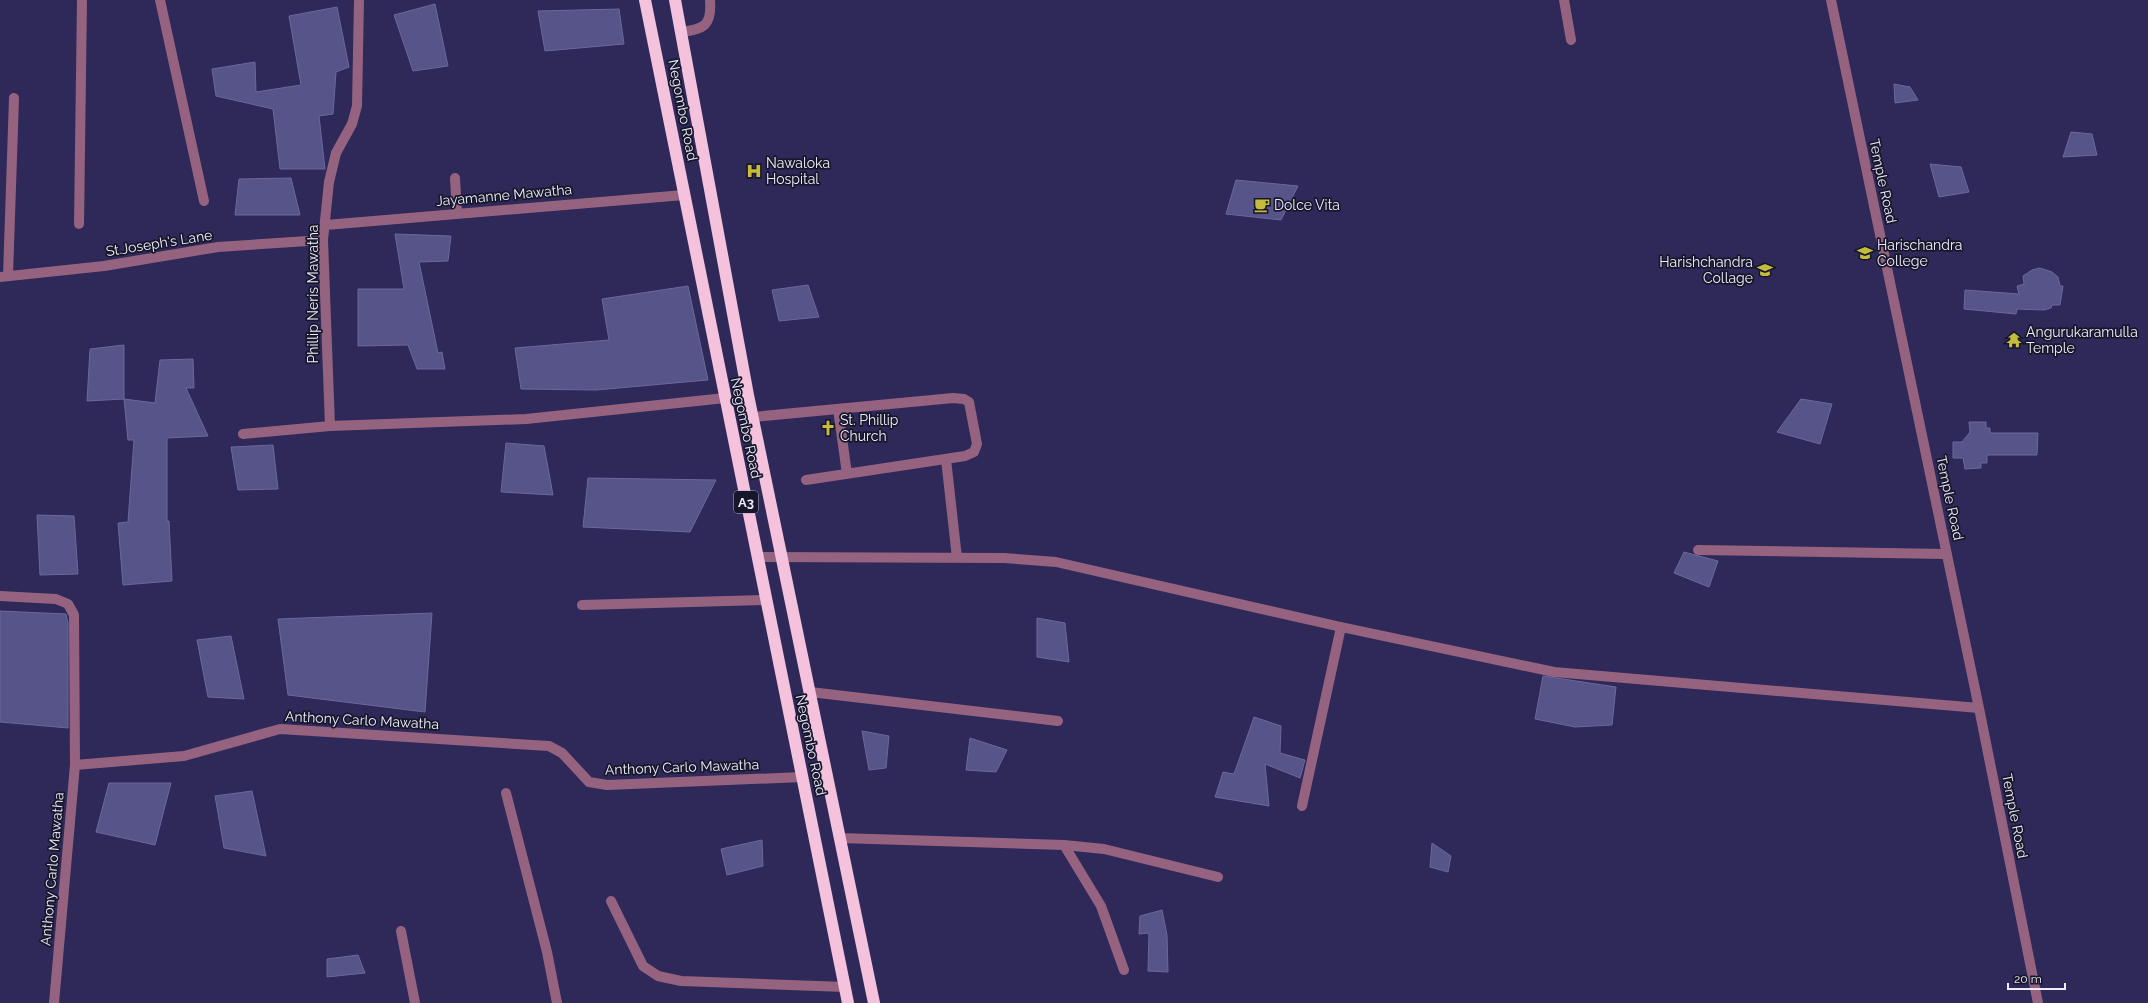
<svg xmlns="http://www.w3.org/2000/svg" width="2148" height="1003" font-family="Raleway,sans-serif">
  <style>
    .building { fill: #565488; stroke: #6a689d }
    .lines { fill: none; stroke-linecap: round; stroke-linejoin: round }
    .minor { stroke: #956380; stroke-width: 10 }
    .highway { stroke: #f5c2de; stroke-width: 12 }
    .labels { text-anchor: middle; stroke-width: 3.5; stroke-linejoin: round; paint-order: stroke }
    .shield { fill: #17162b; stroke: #adadbc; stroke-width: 1 }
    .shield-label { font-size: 13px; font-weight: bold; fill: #edeefa }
    .street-label { font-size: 14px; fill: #edeefa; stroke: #17162b }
    .poi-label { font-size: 14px; fill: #edeefa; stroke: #17162b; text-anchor: start }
  </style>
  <rect width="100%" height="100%" fill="#2e2959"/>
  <!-- building -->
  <path class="building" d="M435 4 448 66 413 71 394 15Z
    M337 7 349 67 336 72 333 114 319 116 325 169H280L273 109 216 96 212 69 255 62 256 92 301 85 289 16Z
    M619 9 624 44 545 51 538 11Z
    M1894 84 1910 87 1918 100 1895 103Z
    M2071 132 2092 134 2097 155 2063 157Z
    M1930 164 1961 167 1969 192 1939 197Z
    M291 178 300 215H235L239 179Z
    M1236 180 1298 186 1281 220 1226 214Z
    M395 234 451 236 448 261 419 262 438 353 442 352 445 369H417L408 345 358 346V289H404Z
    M2040 268 2052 272 2058 277 2060 286H2063L2060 305H2052L2051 308 2044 310 2017 309 2016 314 1964 309 1965 290 2019 294 2017 286 2024 284 2023 276 2032 270Z
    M808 285 819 317 779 321 772 290Z
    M688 286 708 380 596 390 521 389 515 348 609 340 602 299Z
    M124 345V399L87 401 90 349Z
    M193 359 194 388H186L208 436 167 438V521H169L172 581 123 585 118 523 128 522 134 440H128L124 399 155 403 160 360Z
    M1801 399 1832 404 1820 444 1777 432Z
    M1969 422H1986V428H1990V433H2038L2037 455H1987V463H1981V468L1965 469 1963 458H1953V442H1962L1970 432Z
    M506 443 544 446 553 495 501 492Z
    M273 445 278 489 238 490 231 447Z
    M588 478 716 480 690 532 583 527Z
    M37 515 74 516 78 574 40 575Z
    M1684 552 1718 561 1709 587 1674 573Z
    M0 611 66 614 68 623V728L0 722Z
    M432 613 425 712 288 695 278 619Z
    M1037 618 1065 623 1069 662 1037 657Z
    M231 636 244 699 208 697 197 640Z
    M1543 676 1616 687 1612 725 1575 727 1535 719Z
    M1254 717 1281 726 1280 753 1305 760 1300 778 1265 764 1269 806 1215 797 1223 772 1234 774Z
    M862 731 889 736 886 768 869 770Z
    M970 738 1007 750 996 772 966 770Z
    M109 783H171L155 845 96 832Z
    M252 791 266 856 224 848 215 796Z
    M762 840 763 866 727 875 721 849Z
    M1432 843 1451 856 1448 872 1430 867Z
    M1162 910 1167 935 1168 972 1148 971 1149 933 1139 934 1140 916Z
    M358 955 365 973 327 977V959Z"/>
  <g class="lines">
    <!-- minor -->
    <path class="minor" d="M160 0 204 201
      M1564 0 1571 40
      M1831 0 1979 708 2038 1003
      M681 32C704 29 712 26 710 0
      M455 178 457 213
      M79 224 82 0
      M326 225 684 195
      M8 276 14 98
      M0 277 104 266 218 247 323 240
      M838 409 847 474
      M753 417 953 398 964 399 969 402 977 444 974 452 965 456 806 480
      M330 426 323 240 329 182 336 153 352 124 357 106 359 0
      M243 434 330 426 526 419 725 398
      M946 459 957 558
      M1698 550 1947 554
      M758 557 1004 558 1056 562 1341 627 1554 672 1979 708
      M0 596 56 599 68 604 74 615 75 765 54 1003
      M582 605 766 600
      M810 692 1058 721
      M75 765 184 756 280 729 549 746 562 753 589 782 607 785 803 777
      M506 793 547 952 557 1003
      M1302 806 1341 627
      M839 838 1064 845 1104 849 1218 877
      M1064 845 1101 906 1124 970
      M611 901 643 966 658 976 681 981 845 987
      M401 931 415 1003"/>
    <!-- highway -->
    <path class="highway" d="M645 0 848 1003
      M675 0 748 395 874 1003"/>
  </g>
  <!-- icons -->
  <defs>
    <symbol id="hospital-bare" viewBox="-9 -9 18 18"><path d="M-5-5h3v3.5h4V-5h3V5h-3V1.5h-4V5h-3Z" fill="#c6bc3c" stroke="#17162b" stroke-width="2.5" paint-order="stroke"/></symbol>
    <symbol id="cafe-bare" viewBox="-9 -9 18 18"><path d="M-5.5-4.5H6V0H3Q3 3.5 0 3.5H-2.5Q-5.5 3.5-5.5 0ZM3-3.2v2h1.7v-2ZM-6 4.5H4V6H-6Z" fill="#c6bc3c" stroke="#17162b" stroke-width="2.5" paint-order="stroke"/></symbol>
    <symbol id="school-bare" viewBox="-9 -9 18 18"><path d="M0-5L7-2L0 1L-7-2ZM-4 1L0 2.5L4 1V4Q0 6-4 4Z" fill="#c6bc3c" stroke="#17162b" stroke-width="2.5" paint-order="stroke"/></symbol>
    <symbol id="temple-bare" viewBox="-9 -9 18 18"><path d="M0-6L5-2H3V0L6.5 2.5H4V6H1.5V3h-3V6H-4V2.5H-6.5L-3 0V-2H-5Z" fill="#c6bc3c" stroke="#17162b" stroke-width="2.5" paint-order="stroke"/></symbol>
    <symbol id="church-bare" viewBox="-9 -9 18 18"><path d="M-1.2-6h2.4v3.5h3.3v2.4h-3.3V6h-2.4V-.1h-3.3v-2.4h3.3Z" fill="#c6bc3c" stroke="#17162b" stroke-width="2.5" paint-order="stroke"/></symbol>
  </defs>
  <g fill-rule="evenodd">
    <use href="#hospital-bare" x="743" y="160" width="22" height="22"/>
    <use href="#cafe-bare" x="1251" y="194" width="22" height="22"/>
    <use href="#school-bare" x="1854" y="242" width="22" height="22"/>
    <use href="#school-bare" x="1754" y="259" width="22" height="22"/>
    <use href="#temple-bare" x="2003" y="329" width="22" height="22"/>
    <use href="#church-bare" x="817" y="417" width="22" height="22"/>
  </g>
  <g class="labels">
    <!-- shield labels -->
    <rect class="shield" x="734" y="491" width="24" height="22" rx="3"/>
    <g class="shield-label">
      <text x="746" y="507">A3</text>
    </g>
    <!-- street labels -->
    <g class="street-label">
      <text transform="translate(683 110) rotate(79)" y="5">Negombo Road</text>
      <text transform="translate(1883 181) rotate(78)" y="5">Temple Road</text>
      <text transform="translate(504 195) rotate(-5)" y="5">Jayamanne Mawatha</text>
      <text transform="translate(159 243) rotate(-9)" y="5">St.Joseph's Lane</text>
      <text transform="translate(313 294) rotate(-90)" y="5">Phillip Neris Mawatha</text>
      <text transform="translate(746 428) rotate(78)" y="5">Negombo Road</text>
      <text transform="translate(1950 498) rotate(78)" y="5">Temple Road</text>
      <text transform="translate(362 720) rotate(3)" y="5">Anthony Carlo Mawatha</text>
      <text transform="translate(811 745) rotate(78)" y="5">Negombo Road</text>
      <text transform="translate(682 767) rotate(-2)" y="5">Anthony Carlo Mawatha</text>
      <text transform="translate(2015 816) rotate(79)" y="5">Temple Road</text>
      <text transform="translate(52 869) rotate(-85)" y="5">Anthony Carlo Mawatha</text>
    </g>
    <!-- poi labels -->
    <g class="poi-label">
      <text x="766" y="168">Nawaloka<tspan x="766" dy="16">Hospital</tspan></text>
      <text x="1274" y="210">Dolce Vita</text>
      <text x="1877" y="250">Harischandra<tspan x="1877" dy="16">College</tspan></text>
      <text x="1753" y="267" text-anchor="end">Harishchandra<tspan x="1753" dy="16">Collage</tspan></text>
      <text x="2026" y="337">Angurukaramulla<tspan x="2026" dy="16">Temple</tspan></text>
      <text x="840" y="425">St. Phillip<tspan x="840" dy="16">Church</tspan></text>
    </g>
  </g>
  <!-- scale -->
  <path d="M2008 983v6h57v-6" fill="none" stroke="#edeefa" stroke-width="2"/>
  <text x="2014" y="983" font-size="12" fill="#edeefa" stroke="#17162b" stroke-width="3" paint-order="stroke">20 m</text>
</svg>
